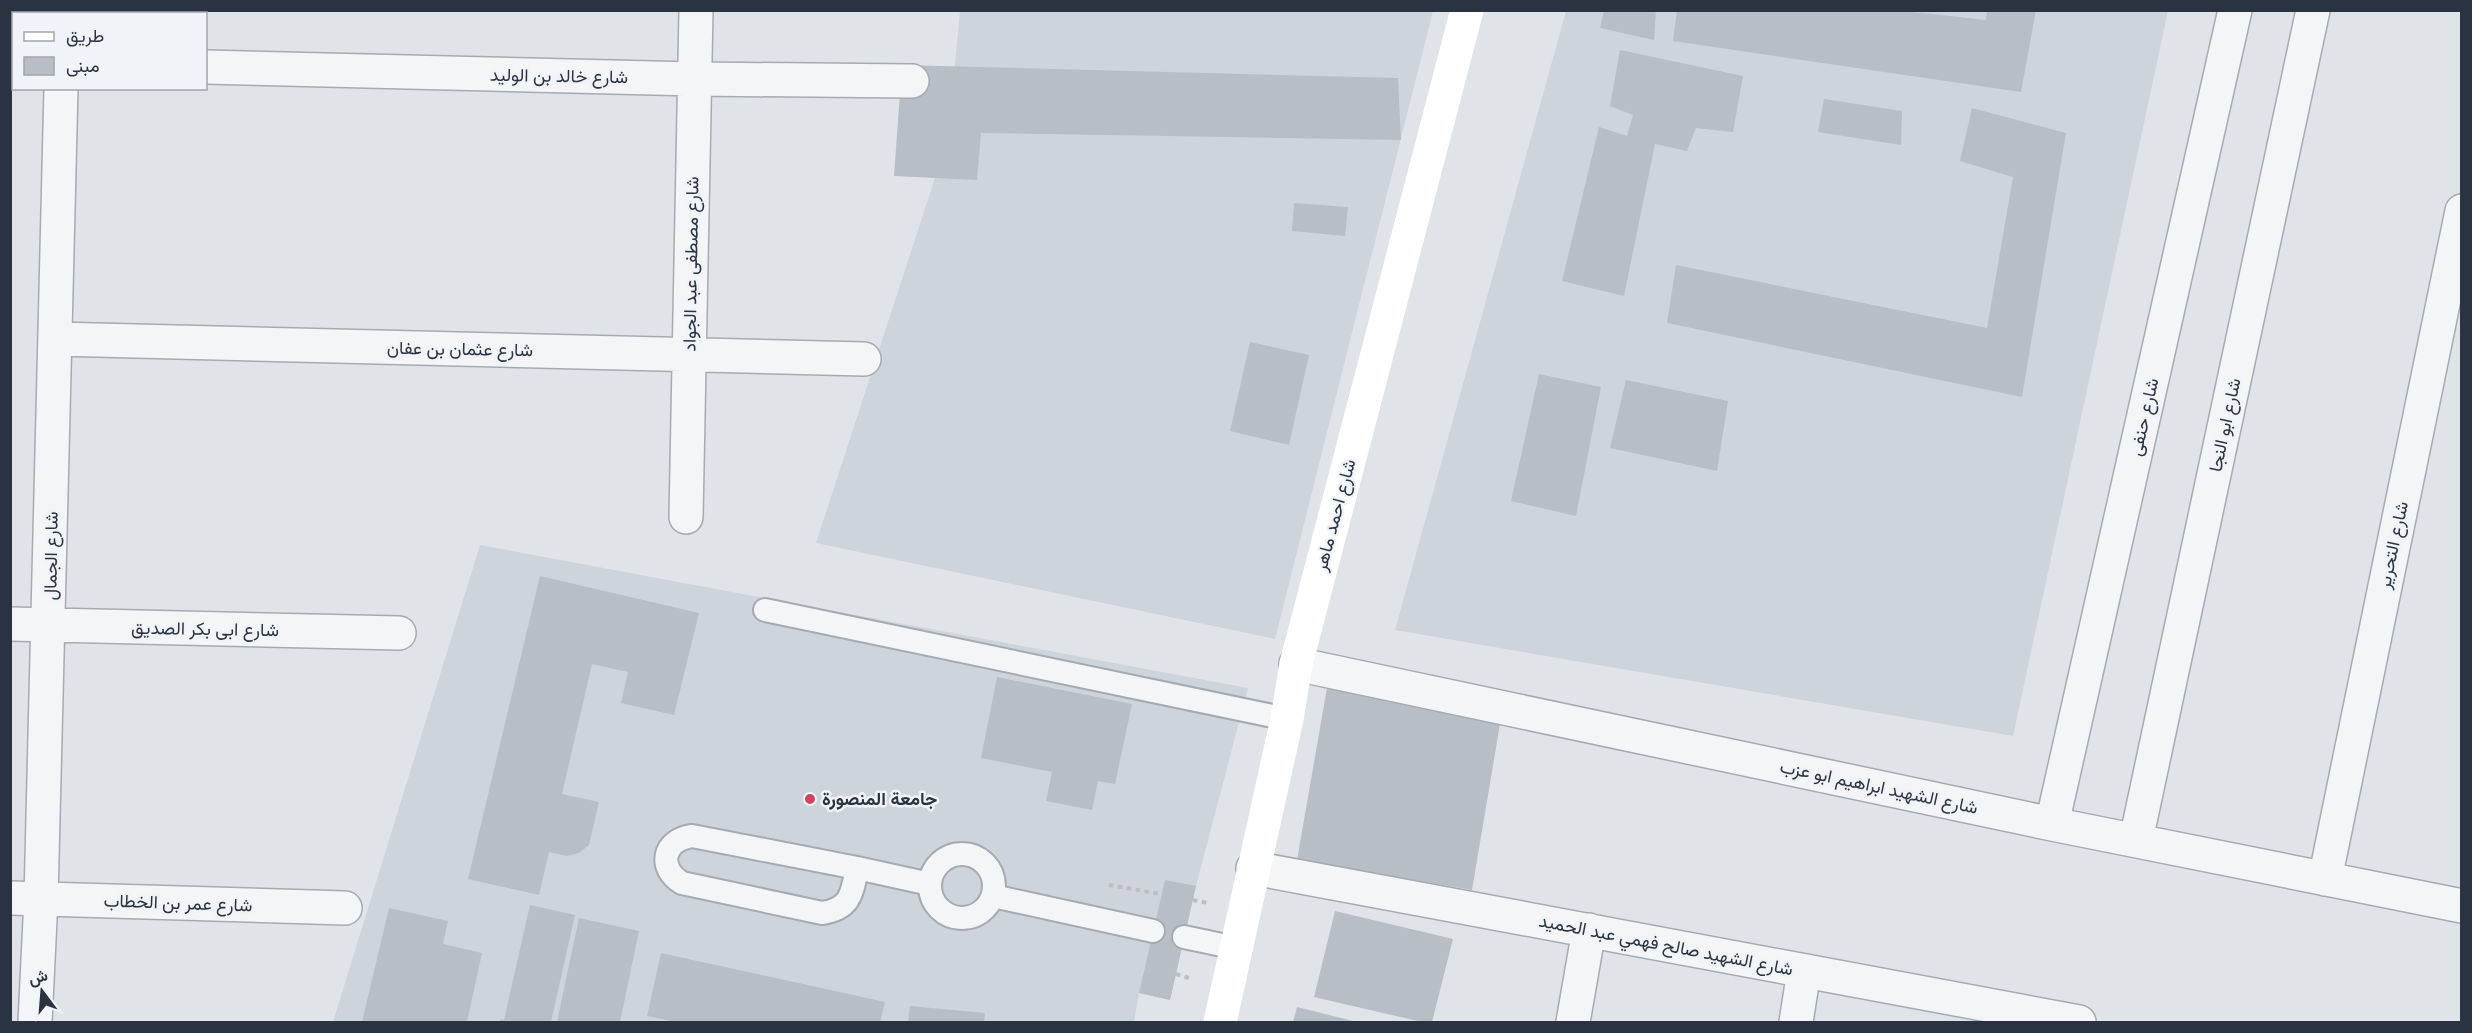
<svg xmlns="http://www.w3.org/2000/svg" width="2472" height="1033" font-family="'Golos Text',Vazirmatn,sans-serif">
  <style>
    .built { fill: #ced4db }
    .building { fill: #b7bec6 }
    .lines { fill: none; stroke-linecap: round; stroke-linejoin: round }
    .lane-casing { stroke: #a5abb3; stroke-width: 26 }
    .street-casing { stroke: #a5abb3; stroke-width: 36 }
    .path { stroke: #babfc4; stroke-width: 4; stroke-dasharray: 4.5 4.5; stroke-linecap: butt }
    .lane { stroke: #f3f5f7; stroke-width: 22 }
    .street { stroke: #f3f5f7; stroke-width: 33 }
    .secondary { stroke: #fff; stroke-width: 33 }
    .poi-dot { fill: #ce4563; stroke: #f0f3f7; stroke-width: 2 }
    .labels { text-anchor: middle; stroke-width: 5; stroke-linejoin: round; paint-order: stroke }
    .street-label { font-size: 18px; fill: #293341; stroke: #f0f3f7 }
    .poi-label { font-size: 18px; font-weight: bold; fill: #293341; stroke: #f0f3f7; text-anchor: start }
  </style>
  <rect width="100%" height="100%" fill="#e0e4e9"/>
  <!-- built -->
  <path class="built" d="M960 11H1433L1275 639 816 543 948 138Z
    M1566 11H2168L2013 736 1395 630Z
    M480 545 1248 688 1196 886 1170 1000 1139 993 1134 1022H333Z"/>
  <!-- building -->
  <path class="building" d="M1604 10H1656L1654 40 1600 28Z
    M1677 10H1895L1986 20 1987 10H2036L2021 92 1673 41Z
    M1620 50 1743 76 1733 132 1696 128 1687 151 1655 144 1624 296 1562 281 1599 127 1627 136 1633 115 1610 106Z
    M902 65 1398 78 1401 140 981 133 977 180 894 176Z
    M1824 99 1902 111 1901 145 1818 132Z
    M1972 108 2066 133 2022 397 1667 323 1676 265 1987 328 2013 177 1960 161Z
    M1294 203 1348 207 1345 236 1292 231Z
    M1250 342 1309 355 1289 445 1230 431Z
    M1539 374 1601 387 1576 516 1511 501Z
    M1626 380 1728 401 1717 471 1610 448Z
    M540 576 699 613 674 715 621 703 628 672 592 664 562 794 599 802 589 845 579 853 567 856 549 852 539 895 468 879Z
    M997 677 1132 704 1115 784 1098 781 1092 810 1046 801 1052 772 981 758Z
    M1327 688 1501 718 1472 890 1297 860Z
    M1165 880 1196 886 1170 1000 1139 993Z
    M530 905 575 915 551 1022H500L501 1019 504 1020Z
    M389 908 448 921 443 944 482 953 467 1022H362Z
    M1335 911 1453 939 1432 1022H1422L1314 997Z
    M579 918 639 931 620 1022H557Z
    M661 953 885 1002 880 1022H676L647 1016Z
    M910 1006 985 1013 984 1022H908Z
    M1297 1007 1357 1022H1293Z"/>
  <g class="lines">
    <defs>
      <path id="lane" d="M765 610 1287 719
        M692 836 857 868C852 893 851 909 822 913L682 883C657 868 663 840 692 836Z
        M930 886a32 32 0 1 1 64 0a32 32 0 1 1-64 0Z
        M857 868 930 884
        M993 896 1153 931
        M1184 937 1236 948"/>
      <path id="street" d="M63 14V10
        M10 63H14
        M206 67 695 79 912 81
        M56 339 864 359
        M686 517 696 10
        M10 624 399 633
        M1296 664 2052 824 2462 906
        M2052 824 2235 10
        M2136 840 2313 10
        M1253 868 2079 1022
        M2325 879 2462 211
        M10 898 345 908
        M35 1022 41 899 61 88
        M1573 1022 1589 930
        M1796 1022 1804 971"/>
    </defs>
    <!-- lane casing -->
    <use href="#lane" class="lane-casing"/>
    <!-- street casing -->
    <use href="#street" class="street-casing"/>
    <!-- path -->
    <path class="path" d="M1109 885 1161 894
      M1193 900 1208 903
      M1176 974 1189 978"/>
    <!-- lane -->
    <use href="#lane" class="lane"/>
    <!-- street -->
    <use href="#street" class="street"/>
    <!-- secondary -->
    <path class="secondary" d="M1220 1022 1287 719 1296 664 1467 10"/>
  </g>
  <!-- markers -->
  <circle class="poi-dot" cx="810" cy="799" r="6"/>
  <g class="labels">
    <!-- street labels -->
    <g class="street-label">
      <text transform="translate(559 76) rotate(1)" y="6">شارع خالد بن الوليد</text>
      <text transform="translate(691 264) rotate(-89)" y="6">شارع مصطفى عبد الجواد</text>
      <text transform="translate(460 349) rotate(1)" y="6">شارع عثمان بن عفان</text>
      <text transform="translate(2144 417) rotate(-77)" y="6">شارع حنفى</text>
      <text transform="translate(2225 425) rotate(-78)" y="6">شارع ابو النجا</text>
      <text transform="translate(1335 515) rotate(-75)" y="6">شارع احمد ماهر</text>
      <text transform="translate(2393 545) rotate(-78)" y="6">شارع التحرير</text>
      <text transform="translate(51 556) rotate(-89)" y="6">شارع الجمال</text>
      <text transform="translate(205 629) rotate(1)" y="6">شارع ابى بكر الصديق</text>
      <text transform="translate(1879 787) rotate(12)" y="6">شارع الشهيد ابراهيم ابو عزب</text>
      <text transform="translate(178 903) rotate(2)" y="6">شارع عمر بن الخطاب</text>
      <text transform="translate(1666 945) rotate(11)" y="6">شارع الشهيد صالح فهمي عبد الحميد</text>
    </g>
    <!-- poi labels -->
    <g class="poi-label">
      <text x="822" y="805">جامعة المنصورة</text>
    </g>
  </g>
  <!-- border -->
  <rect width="2472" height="1033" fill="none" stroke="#293341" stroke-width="24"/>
  <!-- legend -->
  <rect x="12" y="12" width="195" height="78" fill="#f0f3f7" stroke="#a0a6ae" stroke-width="1.5"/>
  <rect x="24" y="32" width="30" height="9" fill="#ffffff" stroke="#a0a6ae" stroke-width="1.5"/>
  <text x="66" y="42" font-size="18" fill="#293341">طريق</text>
  <rect x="24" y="57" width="30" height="18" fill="#b7bec6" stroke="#a0a6ae" stroke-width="1.5"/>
  <text x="66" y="72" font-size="18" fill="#293341">مبنى</text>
  <!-- north arrow -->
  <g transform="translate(42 991) rotate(344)" stroke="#f0f3f7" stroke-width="4.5" paint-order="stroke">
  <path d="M0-4.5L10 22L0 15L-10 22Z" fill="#293341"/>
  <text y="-9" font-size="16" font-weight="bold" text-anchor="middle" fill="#293341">ش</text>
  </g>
</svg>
